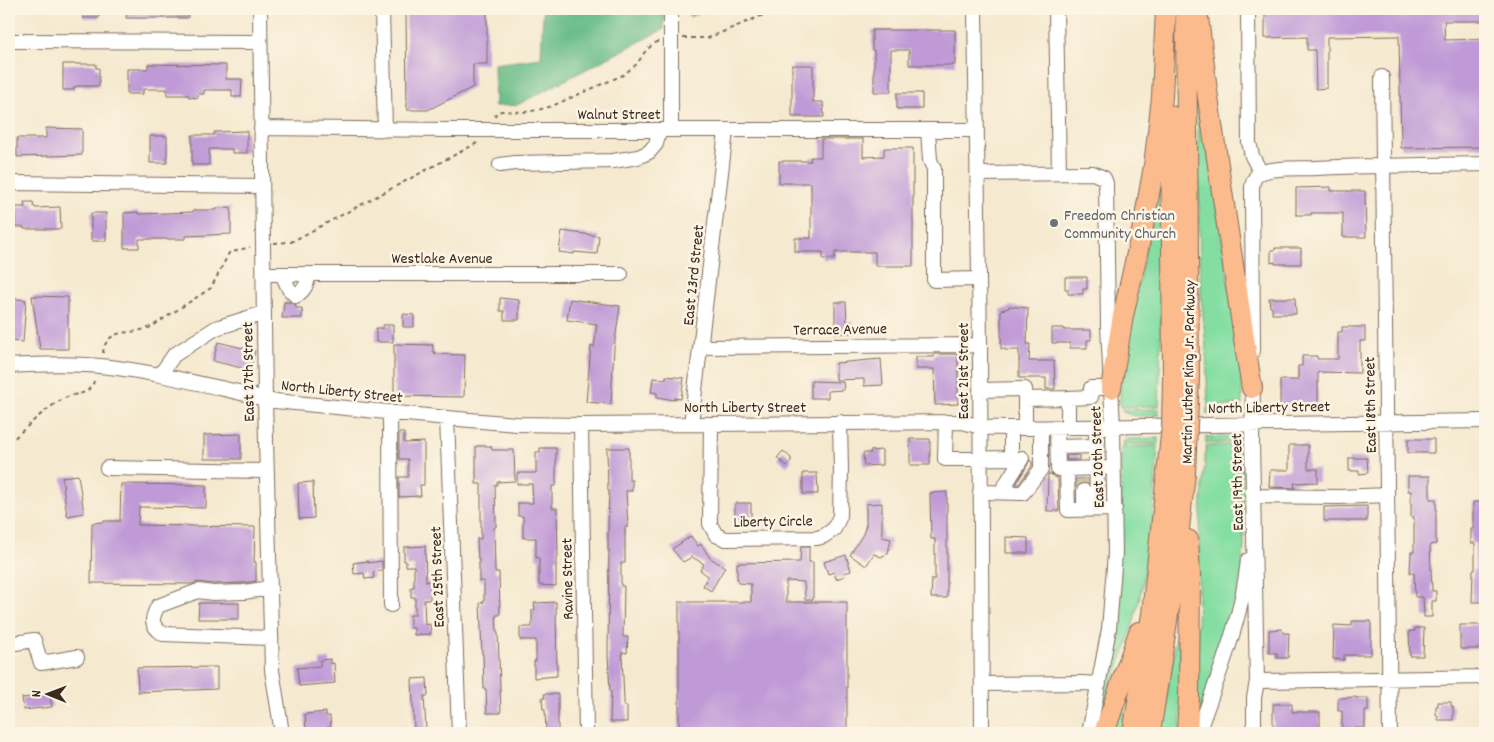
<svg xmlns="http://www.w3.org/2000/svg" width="1494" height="742" font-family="Dekko,sans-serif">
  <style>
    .green { fill: #84dea3; stroke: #608460 }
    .forest { fill: #6bbd89; stroke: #537454 }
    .building { fill: #c09ad7 }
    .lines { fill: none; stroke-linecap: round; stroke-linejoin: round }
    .minor-tunnel { stroke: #d0c3ac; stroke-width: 14; stroke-dasharray: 14 7; stroke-linecap: butt }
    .minor-casing { stroke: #7c6d5c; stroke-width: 16 }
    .highway-casing { stroke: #7c6d5c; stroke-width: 22 }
    .path { stroke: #7c6d5c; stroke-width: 2; stroke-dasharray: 4 4; stroke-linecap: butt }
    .minor { stroke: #fff; stroke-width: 14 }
    .highway { stroke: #fbbb8d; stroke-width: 20 }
    .highway-bridge-casing { stroke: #7c6d5c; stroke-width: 22; stroke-linecap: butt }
    .highway-bridge { stroke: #fbbb8d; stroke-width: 20 }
    .worship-dot { fill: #6b7280; stroke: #fcf5e5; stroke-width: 2 }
    .labels { text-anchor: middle; stroke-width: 5; stroke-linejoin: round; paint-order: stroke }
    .street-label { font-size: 16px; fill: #3b2a1e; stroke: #fcf5e5 }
    .worship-label { font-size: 16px; fill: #5b616d; stroke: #fcf5e5; text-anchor: start }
  </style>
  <rect width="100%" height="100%" fill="#fcf5e5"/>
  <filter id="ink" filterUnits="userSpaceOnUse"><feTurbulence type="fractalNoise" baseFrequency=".02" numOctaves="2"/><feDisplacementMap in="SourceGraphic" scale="10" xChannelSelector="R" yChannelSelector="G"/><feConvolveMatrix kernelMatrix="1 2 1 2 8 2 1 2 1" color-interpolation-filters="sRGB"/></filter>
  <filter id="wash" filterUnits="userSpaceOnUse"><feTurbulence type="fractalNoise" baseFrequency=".0096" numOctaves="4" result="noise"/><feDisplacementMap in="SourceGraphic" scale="20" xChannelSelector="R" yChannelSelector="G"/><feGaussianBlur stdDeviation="1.12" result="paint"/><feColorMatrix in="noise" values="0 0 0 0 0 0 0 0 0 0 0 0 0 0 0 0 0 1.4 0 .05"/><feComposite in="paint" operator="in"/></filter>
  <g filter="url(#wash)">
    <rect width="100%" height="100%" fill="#f5e9cf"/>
    <!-- green -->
    <path class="green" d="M1195 57 1242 373V405L1208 406 1206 347 1200 283 1198 127Z
      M1159 181 1161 336 1159 406 1122 407H1120V377Z
      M1207 408H1241L1237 412 1234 413 1207 414Z
      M1159 409V415C1147 415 1131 419 1121 410Z
      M1206 437C1218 437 1233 433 1242 443H1206Z
      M1158 438V444H1123L1124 441 1129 439Z
      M1242 445 1244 547 1242 571 1235 607 1195 726 1199 539 1206 446Z
      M1158 446 1153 517 1147 561 1139 601 1128 643 1093 733 1121 509V447Z
      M1180 611 1181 733H1161Z
      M1127 693 1121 733H1109Z"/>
    <!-- forest -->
    <path class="forest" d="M543 9H664V29L517 105 495 106 494 64 541 58Z
      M689 9H712L689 17Z"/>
    <g id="blocks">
      <!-- building -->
      <path class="building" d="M83 9H99V18H83Z
        M127 9H188V18H126Z
        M406 9H487V64H473V87L428 110H407Z
        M1265 9H1485V21H1444L1445 40 1485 39V147L1401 148 1399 36 1327 37V88L1316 89 1315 50H1307V37L1265 38Z
        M872 30H955V65H909V50H891V92H874V50H872Z
        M63 64H96V68H99V86H78L74 87V90H63Z
        M148 64 226 65V79H242L241 97H232V90H204V94H198V98L189 97V95H167V89H143V94H127V69H147L148 68Z
        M792 65H813V102H823L824 117H792Z
        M897 93H922V109H897Z
        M46 128 82 129V155L17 157V138H46Z
        M247 131V153H232V149H209V165H192V135H214V132Z
        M150 136H167V163H150Z
        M821 139H863V157L884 156V148H913V266H875V252H835V259H823V252H795V238H811V183H779V161H811L810 157H821Z
        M1331 187V191H1365L1366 237H1343V213H1311V215H1296V188Z
        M24 202H33L34 207 36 208 60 207 61 229H24V227H15V207H25Z
        M231 207V234L186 236V239H139V248H124V213L138 212V214L193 212V210H217V208Z
        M91 213H106V241H91Z
        M562 231 599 236 597 254 574 252V254L559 252Z
        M1275 248H1301V264H1275V262L1271 263V250H1275Z
        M1065 277H1087V289H1083V294H1068V289H1065Z
        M32 296 68 297V349H40Z
        M10 298 26 300 23 342 9 341Z
        M500 298 519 300V320H504V311H500Z
        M1269 298H1295L1296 314H1272V307H1270Z
        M570 299 620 306 614 348 611 404 586 402 591 346 594 347 597 324 567 320Z
        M284 302H290L296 305V308H302V318H282Z
        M835 302H846L847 322H853V333H835Z
        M1009 306 1028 308 1027 344H1030L1029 361H1054L1055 389H1046V378H1019V350H1005V349H1001V310L1009 308Z
        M403 314 414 315V327H403Z
        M383 325H393V342H376V328H383Z
        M1342 327H1365V341H1360V373L1318 372V405L1280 406V380H1298V366H1302V356H1317V359H1338V332H1342Z
        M1052 328H1064V330H1091V340H1087V348H1070V343H1052Z
        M218 342 255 351 250 370 213 361Z
        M394 344 433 345V352H435V354L465 355 464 397 394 396Z
        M934 354H958V404L935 405 934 369H916V357H934Z
        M881 359 883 385 864 386V379L836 380V363Z
        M666 376 684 378 681 399 674 398V400L657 397V393L651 392 653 378 666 379Z
        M811 381 843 382 844 390 828 391V398H811Z
        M399 433H404V443L424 442V485H420L421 496 399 497V477H408V459H399Z
        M241 434V459H204V435Z
        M910 439H930V465H910Z
        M1408 439H1434V453H1408Z
        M1289 445H1308V469H1318V482L1294 483 1295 488 1269 487 1270 470H1289Z
        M476 446H491L492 450H514L515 481 497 482V485H495L496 527H494L495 572H499L500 615H496L497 633H498L501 713H487L486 689H484L483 654H482L480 603 484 602V581H479V559H478L477 539H481V484H476Z
        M540 448H556V486H552V508H557L558 558H556V586L539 585V558H536V538H523V516H518V503H533L532 484H517V473H536V452H540Z
        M607 448H629V480H632V491H626L628 527H625V563H621V586H624L623 637H628L627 653 622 652 624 701V706H627V722H610L611 691H610L608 655 609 550H608V530L609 491H608Z
        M882 450V465L864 466 863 453H871L870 451Z
        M783 451 791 458V461L787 466 777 458Z
        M1079 455V460H1067L1066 456Z
        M1349 458H1367L1368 473 1359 474V471H1349Z
        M1030 460 1032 462V466L1019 484H1016Z
        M803 473H817L818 494H803Z
        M1048 474H1051L1054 477 1058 478 1059 511H1047Z
        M78 475 84 513 67 516 62 477Z
        M1408 476H1430V499H1436V544L1430 545 1432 591H1436V601H1432V617H1424L1423 597H1415L1414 573H1410L1411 552H1414V517H1411V491H1408Z
        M1076 479H1088V483H1080L1076 487Z
        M313 482 314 518 299 519 298 483Z
        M121 484 206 485V508L139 507 138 525 255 527 254 562H256V581L243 583 213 584 199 582 191 584 91 583 92 523 104 522V521H120Z
        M947 492V598H931L932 579H935V539H931L930 493Z
        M1473 502H1485V602H1472L1473 570H1475V543H1471V529H1473Z
        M735 503H751V525H735Z
        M882 503V537L891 539 888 553 881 557 874 554 866 566 850 555 863 534 866 525V504Z
        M1367 506V521H1324V507Z
        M691 536 698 546 701 544 710 558 725 567 711 591 703 586 708 576 700 570 704 564 692 557 683 562 672 549Z
        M1006 537 1028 538V553H1006Z
        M425 546 426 582 430 581V600H424L425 625 430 624 431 634 414 635V628H410V615H415V597H411V587H414V566H406V561H404V547Z
        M801 547H809V562H813V600H805L804 582 786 581V602H847V733H679V602H751V584L738 583V579H737V563L800 562Z
        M846 555 851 571 844 573 845 576 836 579 834 572 828 574 824 562Z
        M368 561V563L382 561V571L373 572 374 578 365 579 364 573 354 574 353 563Z
        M556 602 557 676 534 678V661H536V640H520V627H532V610H535L534 603Z
        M199 603H239V619H198Z
        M1352 621H1371V655H1344V660L1333 659 1334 625 1352 626Z
        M1460 625H1483V649H1460Z
        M1415 628H1424L1423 656H1410L1409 631H1415Z
        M1282 629 1283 633H1289L1288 658H1277V653H1269V630Z
        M330 659V664L334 663 335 683 299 686 297 668 320 666V660Z
        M217 667V689L138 692 137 668Z
        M427 678 428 696H424L426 729 414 730 412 679Z
        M544 694H558V733H546L545 710H543L542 698H545Z
        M50 695 52 707 24 710 22 698Z
        M1356 697V698H1368V711H1365V728H1342V711H1338V698Z
        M1438 702H1451V706H1453V720H1438V716H1436V706H1438Z
        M1273 704H1292V712H1320V733L1273 732Z
        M326 712V716H330L331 727H327V729L306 731 305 714Z"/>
    </g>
  </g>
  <g filter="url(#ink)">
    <use href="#blocks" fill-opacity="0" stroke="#7c6d5c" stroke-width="1"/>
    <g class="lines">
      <!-- minor-tunnel -->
      <path class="minor-tunnel" d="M1083 479 1084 491"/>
      <defs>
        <path id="minor" d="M260 9 265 400 272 670 282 733
          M382 9 385 130
          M975 9 980 345 982 733
          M1056 9 1059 172
          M1248 9 1249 142 1252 156 1261 173
          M9 41 260 42
          M1382 77 1390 733
          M261 128 447 130H977
          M671 130V9
          M928 130 930 160 934 169V280L979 279
          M500 165 515 163 613 161 638 157 649 152 656 144 659 131
          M977 174 1093 173 1104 178 1106 183 1108 326 1113 427 1115 554 1109 629 1089 733
          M9 183 261 186
          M263 274H621
          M282 274 289 289 296 296C305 290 307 284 309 274
          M701 347 980 345
          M1253 351 1252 187C1253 180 1255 175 1262 172 1277 167 1300 169 1316 168 1372 165 1429 165 1485 164
          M9 366C39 364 70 363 100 366 151 371 201 384 251 395L265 400 447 418 517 424 581 425 963 422 980 427 1004 428 1485 421
          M160 375 174 355 216 328 264 313
          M1253 380 1252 442 1257 681 1254 698V733
          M980 390 1025 389V399L1068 398
          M1025 399V428
          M390 412 391 605
          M447 418 459 733
          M946 422 945 459 1011 458V428
          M691 424 726 131
          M711 424 710 524 716 535 726 539 817 538 824 536 834 529 840 516 841 469 840 422
          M581 425 586 733
          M1068 427V398L1091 397V388H1111
          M1096 427 1097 509
          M1057 428 1058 469H1067L1068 510 1115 509
          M1058 447 1096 446
          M107 468 267 471
          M1067 469 1104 468
          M1084 491V509
          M980 492 1023 493 1041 469V428
          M1001 492 1022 458
          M1253 496 1339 497 1387 495
          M270 588 244 592 213 593 198 591 158 606C151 619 150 625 163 634L271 638
          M9 644 34 640 41 663 77 657
          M1257 681 1485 677
          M982 684 1082 683 1099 684
          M1198 733C1218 676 1242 620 1248 560"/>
        <path id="highway" d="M1186 9 1189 377
          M1197 9 1208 98 1247 358 1252 388
          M1171 116 1173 377
          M1111 388 1123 316 1144 222 1154 166 1162 97 1166 9
          M1104 733 1139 632
          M1133 733 1152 614 1167 473
          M1150 733 1174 575 1185 473
          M1187 733 1189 696 1190 575 1188 540"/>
      </defs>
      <!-- minor casing -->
      <use href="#minor" class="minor-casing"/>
      <!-- highway casing -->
      <use href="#highway" class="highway-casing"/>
      <!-- path -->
      <path class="path" d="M683 38H708L778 9
        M495 117 496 113 501 111 524 112 538 110 552 106 623 75 637 64 644 53 652 45 659 41
        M274 243 291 242 477 143
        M103 353 104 346 109 339 113 336 120 333 138 331 151 327 211 288 229 253 250 247
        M9 443C26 428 43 410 63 399 78 390 87 400 96 377"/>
      <!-- minor -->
      <use href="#minor" class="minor"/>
      <!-- highway -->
      <use href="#highway" class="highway"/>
      <defs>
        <path id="highway-bridge" d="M1167 473 1172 426 1173 377
          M1185 473 1189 377"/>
      </defs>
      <!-- highway-bridge casing -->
      <use href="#highway-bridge" class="highway-bridge-casing"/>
      <!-- highway-bridge -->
      <use href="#highway-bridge" class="highway-bridge"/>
    </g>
  </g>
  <!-- markers -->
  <circle class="worship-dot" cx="1054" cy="223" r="5"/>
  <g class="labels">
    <!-- street labels -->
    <g class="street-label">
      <text x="619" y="119">Walnut Street</text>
      <text x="442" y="263">Westlake Avenue</text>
      <text transform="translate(692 275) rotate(-84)" y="6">East 23rd Street</text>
      <text transform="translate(840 328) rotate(-1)" y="6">Terrace Avenue</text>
      <text transform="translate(962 371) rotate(-90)" y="6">East 21st Street</text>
      <text transform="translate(247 372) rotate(-91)" y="6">East 27th Street</text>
      <text transform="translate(1187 372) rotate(-89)" y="6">Martin Luther King Jr. Parkway</text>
      <text transform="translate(342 390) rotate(6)" y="6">North Liberty Street</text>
      <text transform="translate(1369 405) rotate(-91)" y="6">East 18th Street</text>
      <text x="745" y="412">North Liberty Street</text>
      <text transform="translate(1269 406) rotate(-1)" y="6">North Liberty Street</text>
      <text transform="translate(1096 457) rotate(-92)" y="6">East 20th Street</text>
      <text transform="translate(1236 482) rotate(-91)" y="6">East 19th Street</text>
      <text transform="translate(773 520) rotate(-1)" y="6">Liberty Circle</text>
      <text transform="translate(436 577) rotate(-92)" y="6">East 25th Street</text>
      <text transform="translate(566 579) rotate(-91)" y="6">Ravine Street</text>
    </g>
    <!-- worship labels -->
    <g class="worship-label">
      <text x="1064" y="220">Freedom Christian<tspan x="1064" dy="18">Community Church</tspan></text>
    </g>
  </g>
  <!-- margin -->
  <rect width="1494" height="742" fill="none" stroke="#fcf5e5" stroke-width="30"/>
  <!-- north arrow -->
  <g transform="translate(48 694) rotate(271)" stroke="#fcf5e5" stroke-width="4" paint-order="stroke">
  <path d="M0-4L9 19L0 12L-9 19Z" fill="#3b2a1e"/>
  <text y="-8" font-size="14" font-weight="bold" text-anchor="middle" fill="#3b2a1e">N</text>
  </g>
</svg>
